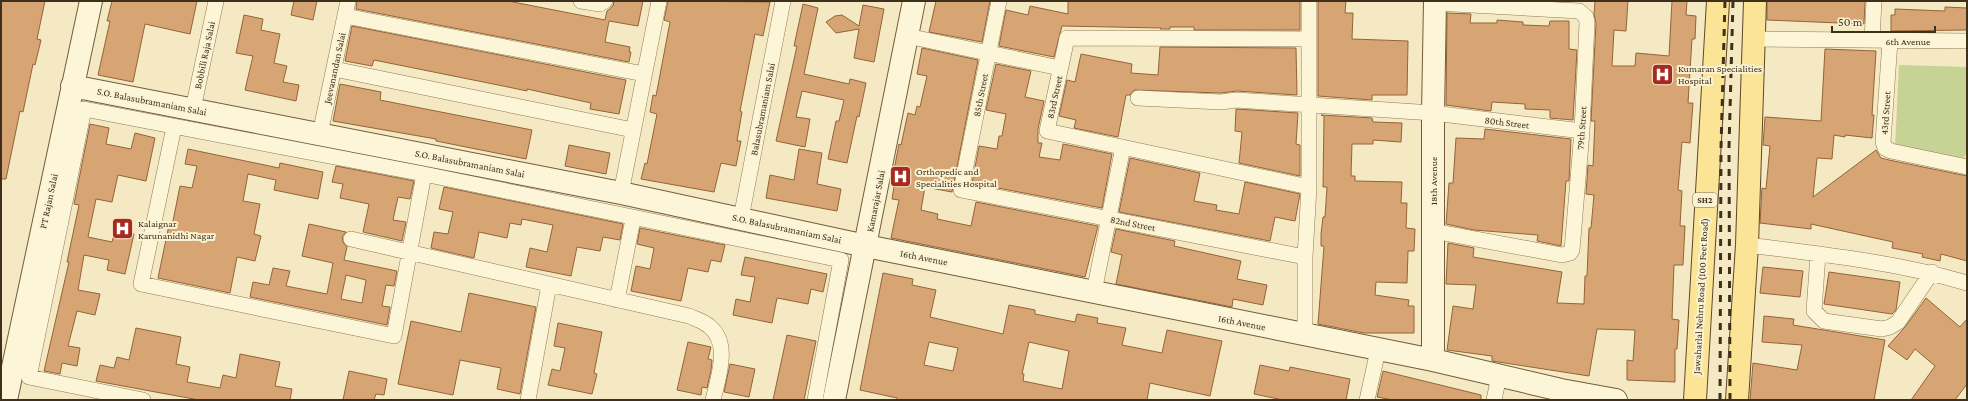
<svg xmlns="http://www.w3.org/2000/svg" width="1968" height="401" font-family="'Crimson Pro',serif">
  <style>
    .green { fill: #c7d394 }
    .building { fill: #d7a573; stroke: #936439; fill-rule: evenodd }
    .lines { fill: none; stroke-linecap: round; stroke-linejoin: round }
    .street-casing { stroke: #907a56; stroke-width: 16 }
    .secondary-casing { stroke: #725b3a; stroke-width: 24 }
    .primary-casing { stroke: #5e472b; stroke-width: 24 }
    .street { stroke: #fdf5d7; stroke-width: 15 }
    .secondary { stroke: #fdf5d7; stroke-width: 22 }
    .primary { stroke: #fbe496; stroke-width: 22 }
    .rail { stroke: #3e301c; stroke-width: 3; stroke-dasharray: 7 7; stroke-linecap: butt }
    .labels { text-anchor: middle; stroke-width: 4; stroke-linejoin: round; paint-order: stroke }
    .shield { fill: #faf2d3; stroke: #766a53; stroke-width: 1 }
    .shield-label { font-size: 9px; font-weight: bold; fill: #3e301c }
    .street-label { font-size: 10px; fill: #3e301c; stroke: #faf2d3 }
    .poi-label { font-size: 10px; fill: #3e301c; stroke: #faf2d3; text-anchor: start }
  </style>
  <rect width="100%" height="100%" fill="#f4e9c2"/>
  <!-- green -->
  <path class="green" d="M1899 65 1967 67V152L1964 158 1895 147Z"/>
  <!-- building -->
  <path class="building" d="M1 1H45L37 39 41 40 35 65 33 64 23 112 20 111 6 179H1Z
    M112 1H197L190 34 145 24 133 82 98 75 110 21H107Z
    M294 1H317L313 20 291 15Z
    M357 1H508L605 20 607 11 613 6 614 1H643L638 26 609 21 605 42 630 47 629 52H631L629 62 356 9Z
    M668 1 770 2 763 36 755 34 740 111 742 112 737 141H741L736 166 721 163 714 192 641 179 645 163 647 164 657 114 650 112 653 95 656 96 670 22 664 20Z
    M936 1H990L982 42 929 32Z
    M1068 1H1300V30H1194V27H1170V29H1160L1161 28 1062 26 1054 57 999 46 1006 10 1028 15 1030 6 1068 14Z
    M1318 1H1346L1345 13H1353L1352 39 1408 41 1407 95H1372V100L1318 96Z
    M1595 1H1628L1626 31 1614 30 1612 66H1635L1636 53 1669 56 1672 1H1687L1686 15 1696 16 1695 39H1692L1688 103H1693L1690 143 1682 142 1678 190 1682 191 1680 226H1685L1683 265H1674L1672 319 1679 320 1677 349H1675V382L1627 380V360L1633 361 1635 330 1597 329 1589 376 1492 361V356L1447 350 1453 306 1473 309 1476 285 1446 284 1448 243 1474 248 1473 257 1562 272 1557 303 1584 304 1585 276H1587L1589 228H1591L1594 195 1586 194 1588 165 1593 166 1595 121H1591L1596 23 1594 14Z
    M1767 1H1865L1864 24 1767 20Z
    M803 4 818 8 804 74 849 84 850 79 866 83 859 117 857 116 847 163 828 159 836 121H839L844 100 802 91 796 117 810 119 805 147 776 141 797 46H794Z
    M863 5 884 9 874 62 854 58 859 29 836 33 826 22 835 16 842 15 859 26Z
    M1945 7 1967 8V30L1891 31V15H1895V9L1945 11Z
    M1447 13 1471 14 1470 23H1497V20L1523 22V25L1549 26 1550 21H1569V49L1577 50 1573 120 1550 118V110L1525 109V104L1492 102 1491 111 1446 105Z
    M244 15 263 19 261 30 280 34 274 63 287 66 283 82 299 85 296 101 245 90 253 56 236 53Z
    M352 26 626 80 619 114 590 109 591 103 527 89V91L508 87 374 60 372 66 345 61Z
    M1160 47 1296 48 1297 95 1237 91 1221 93 1134 90 1130 95H1126L1118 137 1074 128 1076 120 1059 116 1067 80 1075 82 1081 54 1132 64 1131 73 1158 75Z
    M922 48 978 60 952 192 925 187 921 210 938 214 937 219 971 226 976 202 1098 226 1085 277 891 238 899 200 892 199 895 181 892 180 899 144 901 145 908 113 915 115 917 106 920 107 927 76 917 74Z
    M1825 49 1876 51 1872 115H1874L1872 138 1845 135V137L1834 135 1832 159 1817 158 1813 197 1876 150 1881 158 1889 160 1967 176V261L1941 254 1940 261 1922 257 1923 254 1892 248 1893 242 1811 224V229L1760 223 1762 188 1766 189 1770 146 1763 145 1765 117 1821 121Z
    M996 64 1031 71 1025 97 1044 101 1038 129V143H1042L1039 157 1060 160 1063 144 1112 154 1102 208 972 183 979 146 997 149 999 136H1002L1006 114 986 110Z
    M340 84 381 92 380 100 532 130 526 159 436 141V139L333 121Z
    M1236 109 1298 113 1296 144 1300 145V176L1239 163 1242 132 1235 131Z
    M1321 115 1372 118 1373 122 1402 123 1401 142 1373 140V144H1352L1351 176H1355V181L1402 182 1401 203H1407L1406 228 1415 229 1414 251H1408L1407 283 1376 282 1375 295 1409 300 1408 306H1414V333H1364L1318 324 1324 246H1321V234L1323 217H1325L1327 187H1323L1324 116Z
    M90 124 109 128 106 144 131 149 135 133 155 138 146 181 118 175 112 202 96 199 88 237 112 242 115 231 134 234 125 274 107 270 109 260 84 255 78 290 100 294 95 315 77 311 68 346 80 348 77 366 62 363 60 374 44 371 69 262H67L79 205 74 204Z
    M1485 129 1571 139 1569 181H1566L1561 246 1537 241 1538 235 1474 230 1446 224 1449 183H1453L1456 138 1484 139Z
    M569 145 610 153 606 174 565 166Z
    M188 149 279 168 280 163 323 172 318 199 274 190 276 180 248 174 243 201 260 204 254 234 261 236 255 261 237 257 230 293 158 278 169 225 172 226 180 186 192 188 197 166 185 164Z
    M799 149 822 153 817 184 841 189 837 211 766 198 770 175 794 180Z
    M1130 158 1200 173 1194 201 1217 205 1216 210 1239 214 1245 182 1300 194 1295 221 1275 217 1270 241 1119 212Z
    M336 166 414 181 410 199 398 197 393 220 406 222 402 241 363 232 369 204 340 198 343 184 332 182Z
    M444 187 623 224 620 240 603 237 600 251 577 247 571 276 526 267 530 248 547 252 553 225 522 219 521 225 510 223 507 238 479 232 474 258 431 248 434 232 448 234 453 212 439 209Z
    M309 224 346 232 342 237 343 242 347 247 344 260 397 271 394 286 386 285 382 306 390 307 387 325 250 297 253 282 269 285 273 268 290 271 286 286 327 294 333 263 302 256ZM346 275 366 280 362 303 341 299Z
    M640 228 725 245 721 262 711 260 708 272 688 268 681 301 631 291 636 266 650 269 654 248 637 244Z
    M1116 229 1175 241 1174 246 1241 261 1237 279 1267 285 1263 305 1233 299 1232 307 1116 284 1122 255 1111 252Z
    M745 257 827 274 823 292 811 289 808 304 777 298 772 323 733 315 736 299 750 302 755 277 741 275Z
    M1763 267 1803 271 1800 297 1760 293Z
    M1829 272 1900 282 1896 310 1892 314 1824 304Z
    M883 273 913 279 912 285 936 290 930 317 1003 334 1009 305 1035 310V314L1075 322 1077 314 1098 318 1097 323 1126 328 1122 345 1162 353 1167 330 1222 341 1210 396 1150 383 1147 400H897V398L860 390ZM929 342 958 348 953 371 924 365ZM1029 342 1069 351 1062 389 1023 381 1024 374H1022Z
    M469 293 536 307 520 394 497 389 501 368 460 360 453 395 398 384 411 321 461 332Z
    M1926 298 1960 327 1967 319V384L1955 400H1911L1935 366 1915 349 1907 360 1888 346 1905 327Z
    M1764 316 1794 319 1793 325 1885 340 1874 400H1750L1753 363 1797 370 1802 345 1762 342Z
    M558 323 602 332 594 373 597 374 592 394 548 385 552 369 560 371 565 348 554 346Z
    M136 328 181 337 176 364 190 367 187 382 220 388 223 375 236 378 240 354 280 362 275 386 292 389 290 400H199L96 381 100 365 114 368 117 357 129 360Z
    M787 335 816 341 804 400H773Z
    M688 342 711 347 708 359 712 360 711 370 707 388 702 387 701 395 677 390Z
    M730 364 755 369 749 397 724 392Z
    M1260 365 1289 371 1290 367 1350 379 1346 400H1283L1254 394Z
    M349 371 387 379 384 395 376 394 374 400H343Z
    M1383 371 1481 395V400H1393L1377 397Z"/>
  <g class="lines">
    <defs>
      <path id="street" d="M581 1 600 4 605 1
        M999 1 961 190 1305 257
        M345 16 644 74
        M907 36 1060 68
        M1308 39 1067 38 1047 131 1309 187
        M1753 39 1967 41
        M1872 40 1874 1
        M1890 41 1883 142 1885 148 1891 151 1967 167
        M334 69 633 130
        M1138 98 1221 102 1236 100 1433 113 1582 131
        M193 109 216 1
        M174 127 141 284 394 336 424 174
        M320 134 348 1
        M621 193 659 1
        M741 218 783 1
        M1433 231 1562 255 1570 253 1572 250 1582 131 1587 23 1586 17 1579 11 1435 3
        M351 239 689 316C696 319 703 321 709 326 731 343 718 378 713 400
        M1747 245C1821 254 1896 262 1967 283
        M1818 254 1814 311 1824 321 1882 329 1890 327 1898 322 1932 272
        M1094 292 1123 147
        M617 300 633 219
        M1305 335V257L1309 187V1
        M143 400 29 377 84 109 424 174 841 260 815 400
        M528 400 549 285
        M1367 400 1378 350
        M1494 400 1499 376"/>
      <path id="secondary" d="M72 86 621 193 866 246 1433 360 1561 390 1616 400
        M1433 360V113L1435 1
        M6 400 91 1
        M834 400 914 1"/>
      <path id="primary" d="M1695 400 1718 1
        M1737 400 1747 245 1755 1"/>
    </defs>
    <!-- street casing -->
    <use href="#street" class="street-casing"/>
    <!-- secondary casing -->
    <use href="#secondary" class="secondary-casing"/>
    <!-- primary casing -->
    <use href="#primary" class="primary-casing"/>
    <!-- street -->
    <use href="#street" class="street"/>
    <!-- secondary -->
    <use href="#secondary" class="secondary"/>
    <!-- primary -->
    <use href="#primary" class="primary"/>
    <!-- rail -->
    <path class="rail" d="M1720 400 1721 148 1725 1
      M1730 400 1729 147 1733 1"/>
  </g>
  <!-- icons -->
  <defs>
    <symbol id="hospital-square" viewBox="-11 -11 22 22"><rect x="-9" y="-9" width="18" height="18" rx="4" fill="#a8291e" stroke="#faf2d3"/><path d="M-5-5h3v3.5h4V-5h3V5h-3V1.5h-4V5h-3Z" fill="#fff"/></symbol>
  </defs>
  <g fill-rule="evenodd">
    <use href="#hospital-square" x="1650" y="62" width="25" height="25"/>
    <use href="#hospital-square" x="888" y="164" width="25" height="25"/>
    <use href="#hospital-square" x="110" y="216" width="25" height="25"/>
  </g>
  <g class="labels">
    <!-- shield labels -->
    <rect class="shield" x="1693" y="193" width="24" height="14" rx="3"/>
    <g class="shield-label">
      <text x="1705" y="203">SH2</text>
    </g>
    <!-- street labels -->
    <g class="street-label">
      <text x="1908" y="45">6th Avenue</text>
      <text transform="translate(204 55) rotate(-78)" y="4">Bobbili Raja Salai</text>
      <text transform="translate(334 68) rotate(-78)" y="4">Jeevanandan Salai</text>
      <text transform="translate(980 95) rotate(-79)" y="4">85th Street</text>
      <text transform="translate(1054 97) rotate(-78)" y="4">83rd Street</text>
      <text transform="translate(152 101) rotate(11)" y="4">S.O. Balasubramaniam Salai</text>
      <text transform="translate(762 109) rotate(-79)" y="4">Balasubramaniam Salai</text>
      <text transform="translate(1885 113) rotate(-86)" y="4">43rd Street</text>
      <text transform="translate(1507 122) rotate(7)" y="4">80th Street</text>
      <text transform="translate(1581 128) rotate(-86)" y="4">79th Street</text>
      <text transform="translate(470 163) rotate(11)" y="4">S.O. Balasubramaniam Salai</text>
      <text transform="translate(1433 181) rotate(-90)" y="4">18th Avenue</text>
      <text transform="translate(48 201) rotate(-78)" y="4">PT Rajan Salai</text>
      <text transform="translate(875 201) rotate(-79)" y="4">Kamarajar Salai</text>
      <text transform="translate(1133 223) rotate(11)" y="4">82nd Street</text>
      <text transform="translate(787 228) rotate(12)" y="4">S.O. Balasubramaniam Salai</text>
      <text transform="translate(924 257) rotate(11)" y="4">16th Avenue</text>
      <text transform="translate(1700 296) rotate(-87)" y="4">Jawaharlal Nehru Road (100 Feet Road)</text>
      <text transform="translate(1242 322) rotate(11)" y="4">16th Avenue</text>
    </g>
    <!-- poi labels -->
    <g class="poi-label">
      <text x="1678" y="72">Kumaran Specialities<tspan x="1678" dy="12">Hospital</tspan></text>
      <text x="916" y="175">Orthopedic and<tspan x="916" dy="12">Specialities Hospital</tspan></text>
      <text x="138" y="227">Kalaignar<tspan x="138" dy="12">Karunanidhi Nagar</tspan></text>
    </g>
  </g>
  <!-- border -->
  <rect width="1968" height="401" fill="none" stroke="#3e301c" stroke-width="4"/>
  <!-- scale -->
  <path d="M1832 26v6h103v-6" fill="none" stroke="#3e301c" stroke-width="2"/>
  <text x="1838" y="26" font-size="12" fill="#3e301c" stroke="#faf2d3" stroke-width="3" paint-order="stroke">50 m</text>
</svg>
